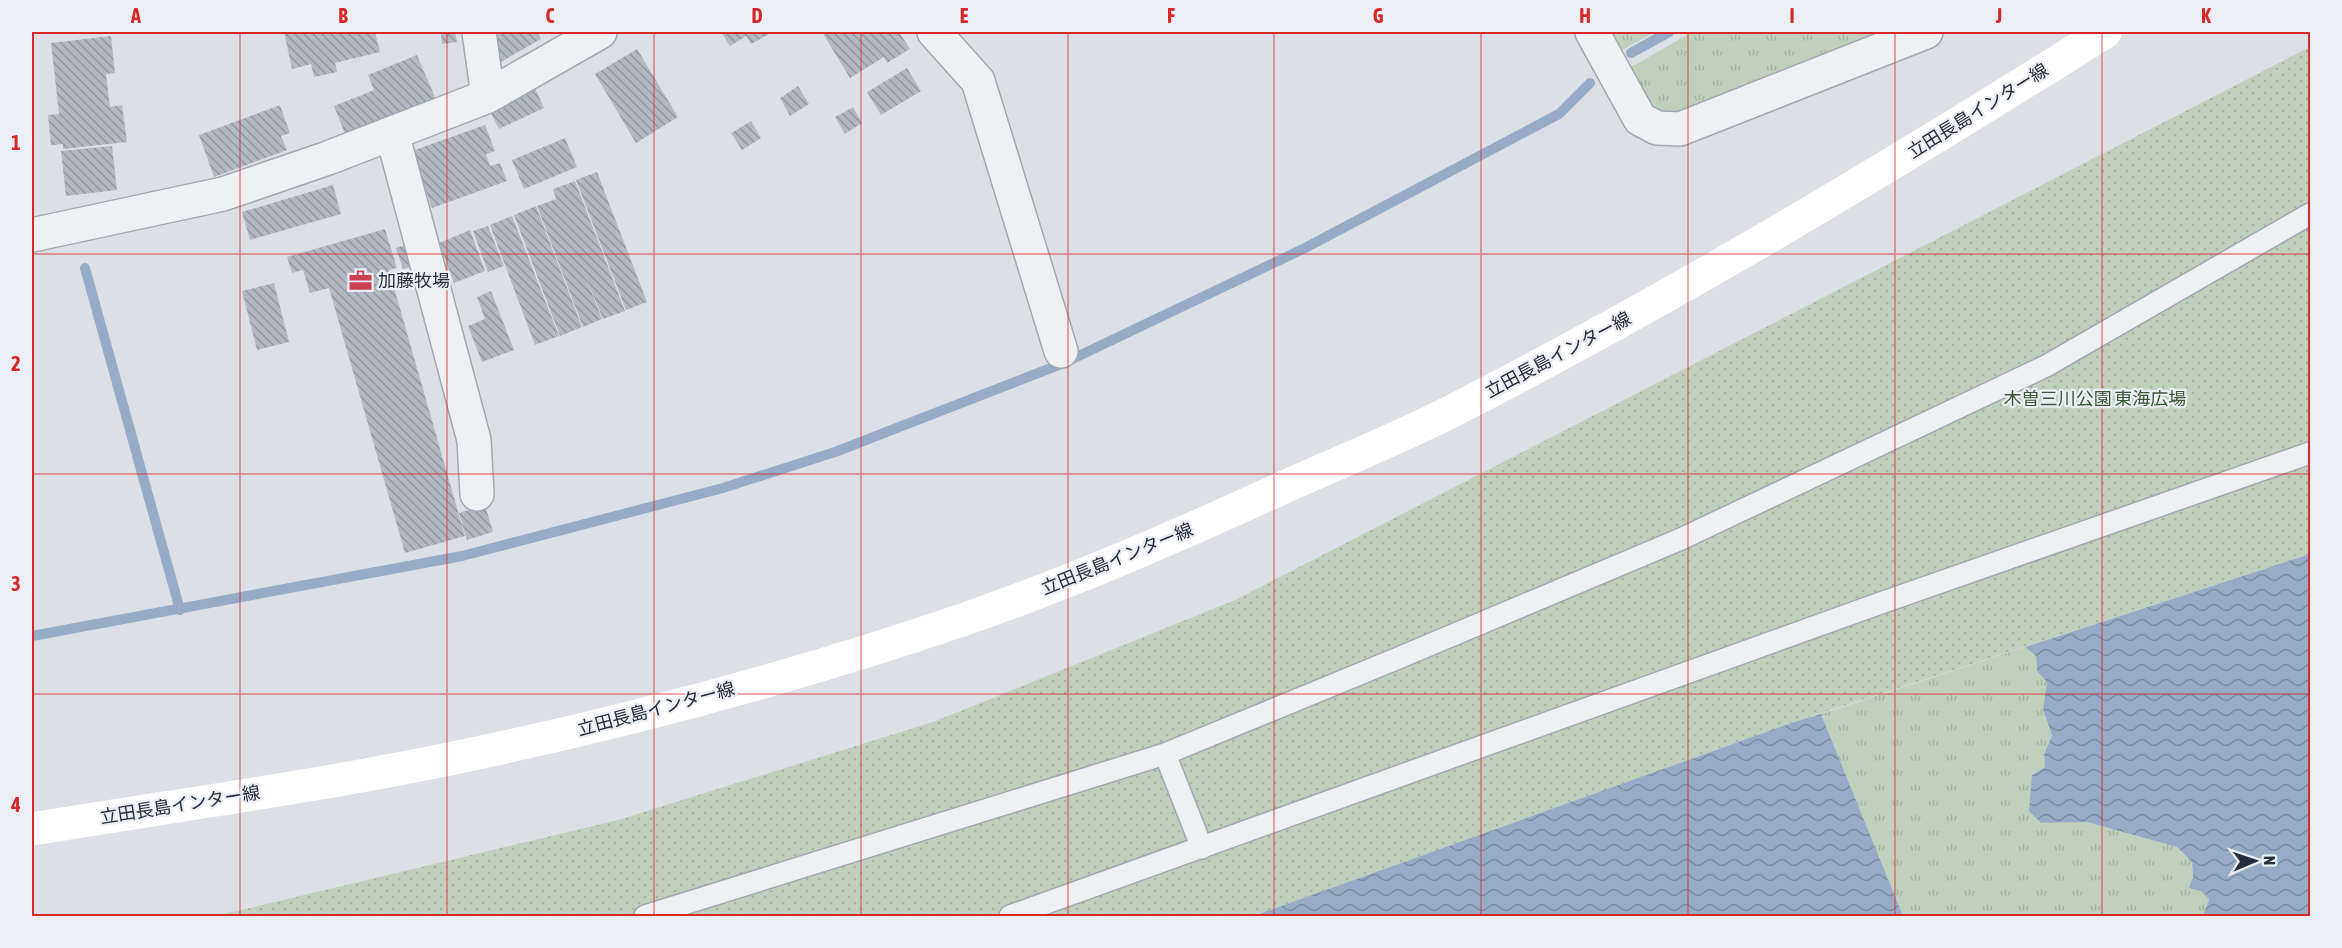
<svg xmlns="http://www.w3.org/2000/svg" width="2342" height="948" font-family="'Asap Condensed','Noto Sans JP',sans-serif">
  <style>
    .grass { fill: url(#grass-tufts) }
    .park { fill: url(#park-dots) }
    .water { fill: url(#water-waves) }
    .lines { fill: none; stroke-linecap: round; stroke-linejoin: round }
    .stream { stroke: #96acc6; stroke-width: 10 }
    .building { fill: url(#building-back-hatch) }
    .lane-casing { stroke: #a2a7b0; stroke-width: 24 }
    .street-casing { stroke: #a2a7b0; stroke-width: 36 }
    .lane { stroke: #eef0f4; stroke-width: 21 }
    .street { stroke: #eef0f4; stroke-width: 33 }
    .secondary { stroke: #fff; stroke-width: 33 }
    .grid { fill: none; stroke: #d62828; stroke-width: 1.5; stroke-opacity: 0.55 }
    .labels { text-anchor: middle; stroke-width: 4.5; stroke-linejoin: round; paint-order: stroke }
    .street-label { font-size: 18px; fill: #262d3c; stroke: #ebeef4 }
    .poi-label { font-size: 18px; fill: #262d3c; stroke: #ebeef4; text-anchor: start }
    .park-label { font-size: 18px; fill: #395833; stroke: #ebeef4 }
    .neatline { fill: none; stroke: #d62828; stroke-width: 2 }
    .grid-label { font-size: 20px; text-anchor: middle; font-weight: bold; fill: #d62828 }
  </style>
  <defs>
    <pattern id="grass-tufts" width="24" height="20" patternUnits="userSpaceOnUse" patternTransform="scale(1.5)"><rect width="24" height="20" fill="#c1d0bd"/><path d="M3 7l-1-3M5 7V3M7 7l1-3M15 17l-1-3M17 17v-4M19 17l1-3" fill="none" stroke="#a6b3a3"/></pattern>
    <pattern id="park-dots" width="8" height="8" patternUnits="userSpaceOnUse" patternTransform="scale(1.5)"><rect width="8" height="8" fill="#c1d0bd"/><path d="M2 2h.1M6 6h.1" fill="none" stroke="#a6b3a3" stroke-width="1.8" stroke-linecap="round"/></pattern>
    <pattern id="water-waves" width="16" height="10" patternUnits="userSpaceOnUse" patternTransform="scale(1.5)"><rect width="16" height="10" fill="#96acc6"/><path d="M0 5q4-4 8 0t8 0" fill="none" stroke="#7a8ca2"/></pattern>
    <pattern id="building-back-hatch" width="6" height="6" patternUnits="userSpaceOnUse" patternTransform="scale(1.5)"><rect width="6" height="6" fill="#b3b9c3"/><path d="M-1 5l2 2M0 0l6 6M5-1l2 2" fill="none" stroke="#9197a0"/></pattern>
  </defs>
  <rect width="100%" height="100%" fill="#dce0e6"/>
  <!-- grass -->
  <path class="grass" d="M1603 32H1655L1615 54Z
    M1692 32H1894L1668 117 1648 106 1626 70Z
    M2025 647 2036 656 2037 671 2048 682 2043 709 2052 737 2044 754 2045 767 2032 775 2031 804 2041 823 2087 822 2177 847 2192 862 2193 877 2209 899 2203 916H1903L1821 714Z"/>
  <!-- park -->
  <path class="park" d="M2310 47V554L1797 721 1253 916H216L618 820 933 722 1235 600Z"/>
  <!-- water -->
  <path class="water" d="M2310 554V916H2203L2209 899 2201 891 2189 888 2193 877 2192 862 2177 847 2087 822 2041 823 2029 811 2032 775 2045 767 2044 754 2052 736 2043 709 2047 682 2037 671 2036 656 2025 647Z
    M1821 714 1903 916H1253L1797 721Z"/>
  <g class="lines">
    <!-- stream -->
    <path class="stream" d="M1631 53 1669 32
      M85 268 180 610
      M32 636 462 556 723 488 835 452 1064 363 1305 248 1559 114 1590 83"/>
  </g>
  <!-- building -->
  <path class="building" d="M284 32H375L380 52 335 63 337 72 314 77 311 64 292 69Z
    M455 32 457 42 442 44 441 34Z
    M503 32H537L541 39 499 63 487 41Z
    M721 32H773L751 44 746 36 730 46Z
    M822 32H899L910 49 887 63 884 57 850 78Z
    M111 36 115 73 106 74 110 107 122 105 127 142 63 149V144L51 145 48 115 59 114 51 43Z
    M637 49 678 117 636 143 595 74Z
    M417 55 437 102 347 139 334 106 374 90 368 75Z
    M907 68 921 91 881 115 867 92Z
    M798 86 809 104 790 116 780 98Z
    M535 88 544 108 499 129 489 109Z
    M280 105 290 133 281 136 287 150 214 177 199 135Z
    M853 107 862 123 845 134 835 117Z
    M751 121 761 138 742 150 731 133Z
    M485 125 495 151 486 154 490 166 500 163 507 181 432 208 412 151Z
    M565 138 577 167 524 189 512 160Z
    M112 146 117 190 66 196 61 151Z
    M597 172 647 302 626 310 576 180Z
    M575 181 625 311 603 319 581 265 602 319 583 327 537 206 556 199 553 189Z
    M333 185 341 214 250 240 242 212Z
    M536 206 582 327 560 336 514 215Z
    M512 216 559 336 535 345 490 225Z
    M488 226 504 266 488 272 473 231Z
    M385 229 397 268 389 270 465 536 405 553 329 288 310 293 303 270 292 273 287 257Z
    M470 230 485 271 454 283 439 243Z
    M409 244 415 266 403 269 396 248Z
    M274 283 289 342 257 350 242 291Z
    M491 291 514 350 482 362 468 326 485 319 477 297Z
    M485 505 493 532 467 540 459 513Z"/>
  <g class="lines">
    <defs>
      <path id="lane" d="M1165 754 1202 848
        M645 916 1165 754 1396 659 1681 539 2046 366 2310 214
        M1010 916 1878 604 2310 453"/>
      <path id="street" d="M479 32 488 96
        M934 32 978 81 1061 351
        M1592 32 1640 119 1657 128 1680 129 1926 32
        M392 133 474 440 477 494
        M32 235 223 194 328 158 488 96 600 32"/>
    </defs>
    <!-- lane casing -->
    <use href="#lane" class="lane-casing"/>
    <!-- street casing -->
    <use href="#street" class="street-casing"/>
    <!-- lane -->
    <use href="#lane" class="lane"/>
    <!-- street -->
    <use href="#street" class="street"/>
    <!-- secondary -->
    <path class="secondary" d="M32 829C172 806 314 787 454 758 627 722 798 676 965 619 1072 582 1175 537 1278 490 1339 462 1403 437 1462 406 1683 292 1895 164 2105 32"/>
  </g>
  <!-- grid -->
  <path class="grid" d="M240 32V916M447 32V916M654 32V916M861 32V916M1068 32V916M1274 32V916M1481 32V916M1688 32V916M1895 32V916M2102 32V916M32 254H2310M32 474H2310M32 694H2310"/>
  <!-- icons -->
  <defs>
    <symbol id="office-bare" viewBox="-9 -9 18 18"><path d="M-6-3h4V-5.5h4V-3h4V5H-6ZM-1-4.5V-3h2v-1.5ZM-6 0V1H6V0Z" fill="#cc4051" stroke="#ebeef4" stroke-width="2.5" paint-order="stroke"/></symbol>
  </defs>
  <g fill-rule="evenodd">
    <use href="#office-bare" x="344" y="264" width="33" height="33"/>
  </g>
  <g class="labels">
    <!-- street labels -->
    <g class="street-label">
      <text transform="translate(1978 111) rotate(-32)" y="6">立田長島インター線</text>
      <text transform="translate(1558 355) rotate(-28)" y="6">立田長島インター線</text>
      <text transform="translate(1117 559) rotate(-22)" y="6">立田長島インター線</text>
      <text transform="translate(656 709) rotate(-15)" y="6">立田長島インター線</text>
      <text transform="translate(180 805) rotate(-9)" y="6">立田長島インター線</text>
    </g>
    <!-- poi labels -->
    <g class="poi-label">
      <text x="378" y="287">加藤牧場</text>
    </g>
    <!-- park labels -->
    <g class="park-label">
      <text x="2095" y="405">木曽三川公園 東海広場</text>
    </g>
  </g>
  <!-- border -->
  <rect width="2342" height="948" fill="none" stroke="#ebeef4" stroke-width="66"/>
  <!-- north arrow -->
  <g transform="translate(2255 861) rotate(88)" stroke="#ebeef4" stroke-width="4.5" paint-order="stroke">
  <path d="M0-4.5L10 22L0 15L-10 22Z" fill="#262d3c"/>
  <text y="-9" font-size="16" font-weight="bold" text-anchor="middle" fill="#262d3c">N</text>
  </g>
  <rect x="33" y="33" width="2276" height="882" class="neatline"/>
  <g class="grid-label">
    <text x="136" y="23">A</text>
    <text x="343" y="23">B</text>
    <text x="550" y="23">C</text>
    <text x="757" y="23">D</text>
    <text x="964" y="23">E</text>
    <text x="1171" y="23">F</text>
    <text x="1378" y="23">G</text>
    <text x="1585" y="23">H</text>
    <text x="1792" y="23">I</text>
    <text x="1999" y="23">J</text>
    <text x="2206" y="23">K</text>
    <text x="16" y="150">1</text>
    <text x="16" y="371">2</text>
    <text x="16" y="591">3</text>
    <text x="16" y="812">4</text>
  </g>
</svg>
